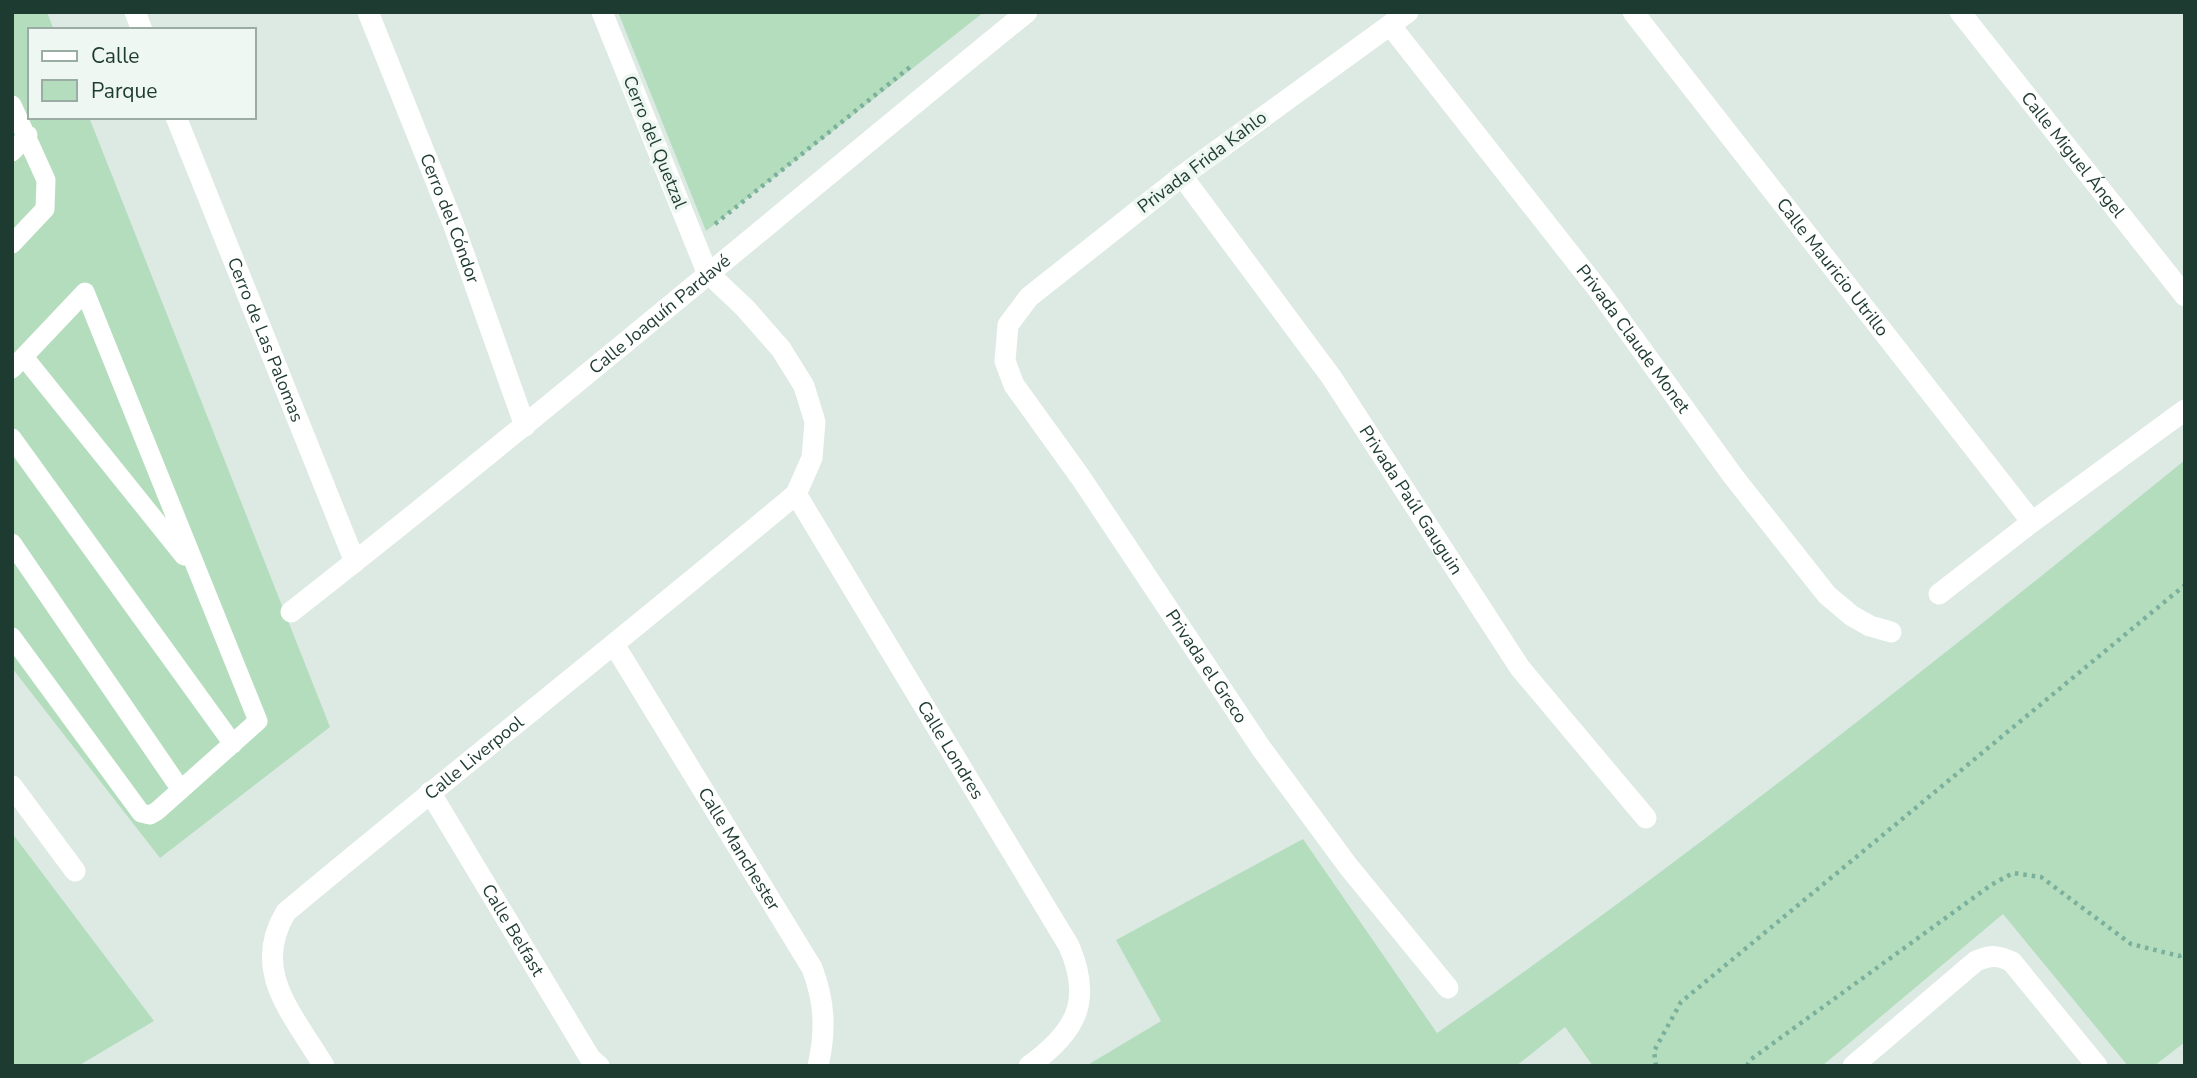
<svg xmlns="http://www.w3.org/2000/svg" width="2197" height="1078" font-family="'Nunito Sans',sans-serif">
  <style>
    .green { fill: #b4ddbd }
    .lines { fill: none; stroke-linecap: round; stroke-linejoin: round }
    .path { stroke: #7bb09d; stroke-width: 4.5; stroke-dasharray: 3.5 5; stroke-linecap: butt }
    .lane { stroke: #fff; stroke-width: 19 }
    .street { stroke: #fff; stroke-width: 21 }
    .labels { text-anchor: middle; stroke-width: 7; stroke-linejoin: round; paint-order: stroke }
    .street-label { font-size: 18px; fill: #1e3b31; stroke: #eef7f2 }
  </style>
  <rect width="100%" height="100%" fill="#ddeae4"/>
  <!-- green -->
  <path class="green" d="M12 12H47L54 30H30V117H89L330 727 160 858 12 668Z
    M618 12H984L706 231Z
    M2185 460V1042L2154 1066H2128L2003 914 1822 1066H1593L1565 1027 1516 1066H1086L1161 1021 1116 940 1303 839 1437 1033C1695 854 1941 658 2185 460Z
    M12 833 154 1021 78 1066H12Z"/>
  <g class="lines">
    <!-- path -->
    <path class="path" d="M715 224 910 67
      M1656 1066 1654 1051 1681 1002 2185 585
      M1747 1066 1750 1060 1991 885 2013 873 2041 877 2131 944 2179 956 2185 953"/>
    <!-- lane -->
    <path class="lane" d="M12 105 46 180 45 209 12 244
      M12 152 28 135
      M24 357 184 556
      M12 369 85 292 258 721 157 811 150 815 141 813 12 637
      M12 438 233 744
      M12 543 181 790"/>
    <!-- street -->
    <g class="street">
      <path d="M135 12 142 30"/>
      <path id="s1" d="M368 12 454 226 525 426"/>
      <path id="s2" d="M1408 12 1182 176 1029 297 1008 325 1005 361 1014 385 1081 478 1261 748 1348 866 1448 988"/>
      <path id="s3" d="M1633 12 2032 522"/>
      <path id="s4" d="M1960 12 2185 296"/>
      <path id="s5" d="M1390 25 1600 292 1733 476 1827 595 1852 616 1870 626 1891 632"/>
      <path id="s6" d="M176 117 355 562"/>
      <path id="s7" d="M1182 176 1332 378 1520 668 1646 818"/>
      <path id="s8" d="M796 494 1069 946C1093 1001 1076 1032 1029 1066"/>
      <path d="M1939 594 2032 522 2185 410"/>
      <path id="s9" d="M291 612C540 417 781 212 1027 12"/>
      <path id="s10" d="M615 646 812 968C825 1002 826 1031 818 1066"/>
      <path d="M12 786 75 871"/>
      <path id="s11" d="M430 792 590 1058 599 1066"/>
      <path id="s12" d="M324 1066C293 1014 250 971 286 912 455 771 628 635 796 494L812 458 815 422 804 386 781 349 745 308 707 272 602 12"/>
      <path d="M1853 1066 1976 961C1991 955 1998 955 2012 962L2097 1066"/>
    </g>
  </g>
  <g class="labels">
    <!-- street labels -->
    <g class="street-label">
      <text transform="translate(655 142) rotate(68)" y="6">Cerro del Quetzal</text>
      <text dy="6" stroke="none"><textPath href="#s4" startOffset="182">Calle Miguel Ángel</textPath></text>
      <text transform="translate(1202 162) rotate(-37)" y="6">Privada Frida Kahlo</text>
      <text dy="6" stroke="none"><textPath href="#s1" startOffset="222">Cerro del Cóndor</textPath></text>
      <text dy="6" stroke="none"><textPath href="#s3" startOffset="324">Calle Mauricio Utrillo</textPath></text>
      <text dy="6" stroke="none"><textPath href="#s9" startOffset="474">Calle Joaquín Pardavé</textPath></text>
      <text dy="6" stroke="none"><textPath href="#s5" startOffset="397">Privada Claude Monet</textPath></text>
      <text dy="6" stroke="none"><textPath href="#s6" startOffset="240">Cerro de Las Palomas</textPath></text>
      <text dy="6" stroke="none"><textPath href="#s7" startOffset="397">Privada Paúl Gauguin</textPath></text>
      <text dy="6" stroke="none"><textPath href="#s2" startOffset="912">Privada el Greco</textPath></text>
      <text dy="6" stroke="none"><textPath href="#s8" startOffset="299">Calle Londres</textPath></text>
      <text dy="6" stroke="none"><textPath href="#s12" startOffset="413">Calle Liverpool</textPath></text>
      <text dy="6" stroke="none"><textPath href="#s10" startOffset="238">Calle Manchester</textPath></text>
      <text dy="6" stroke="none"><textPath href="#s11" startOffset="161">Calle Belfast</textPath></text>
    </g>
  </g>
  <!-- border -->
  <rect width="2197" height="1078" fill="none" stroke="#1e3b31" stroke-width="28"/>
  <!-- legend -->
  <rect x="28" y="28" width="228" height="91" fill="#eef7f2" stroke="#9baca5" stroke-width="2"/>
  <rect x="42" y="51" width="35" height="10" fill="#ffffff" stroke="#9baca5" stroke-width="2"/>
  <text x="91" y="63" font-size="21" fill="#1e3b31">Calle</text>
  <rect x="42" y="80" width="35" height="21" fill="#b4ddbd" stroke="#9baca5" stroke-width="2"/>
  <text x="91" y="98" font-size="21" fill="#1e3b31">Parque</text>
</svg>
